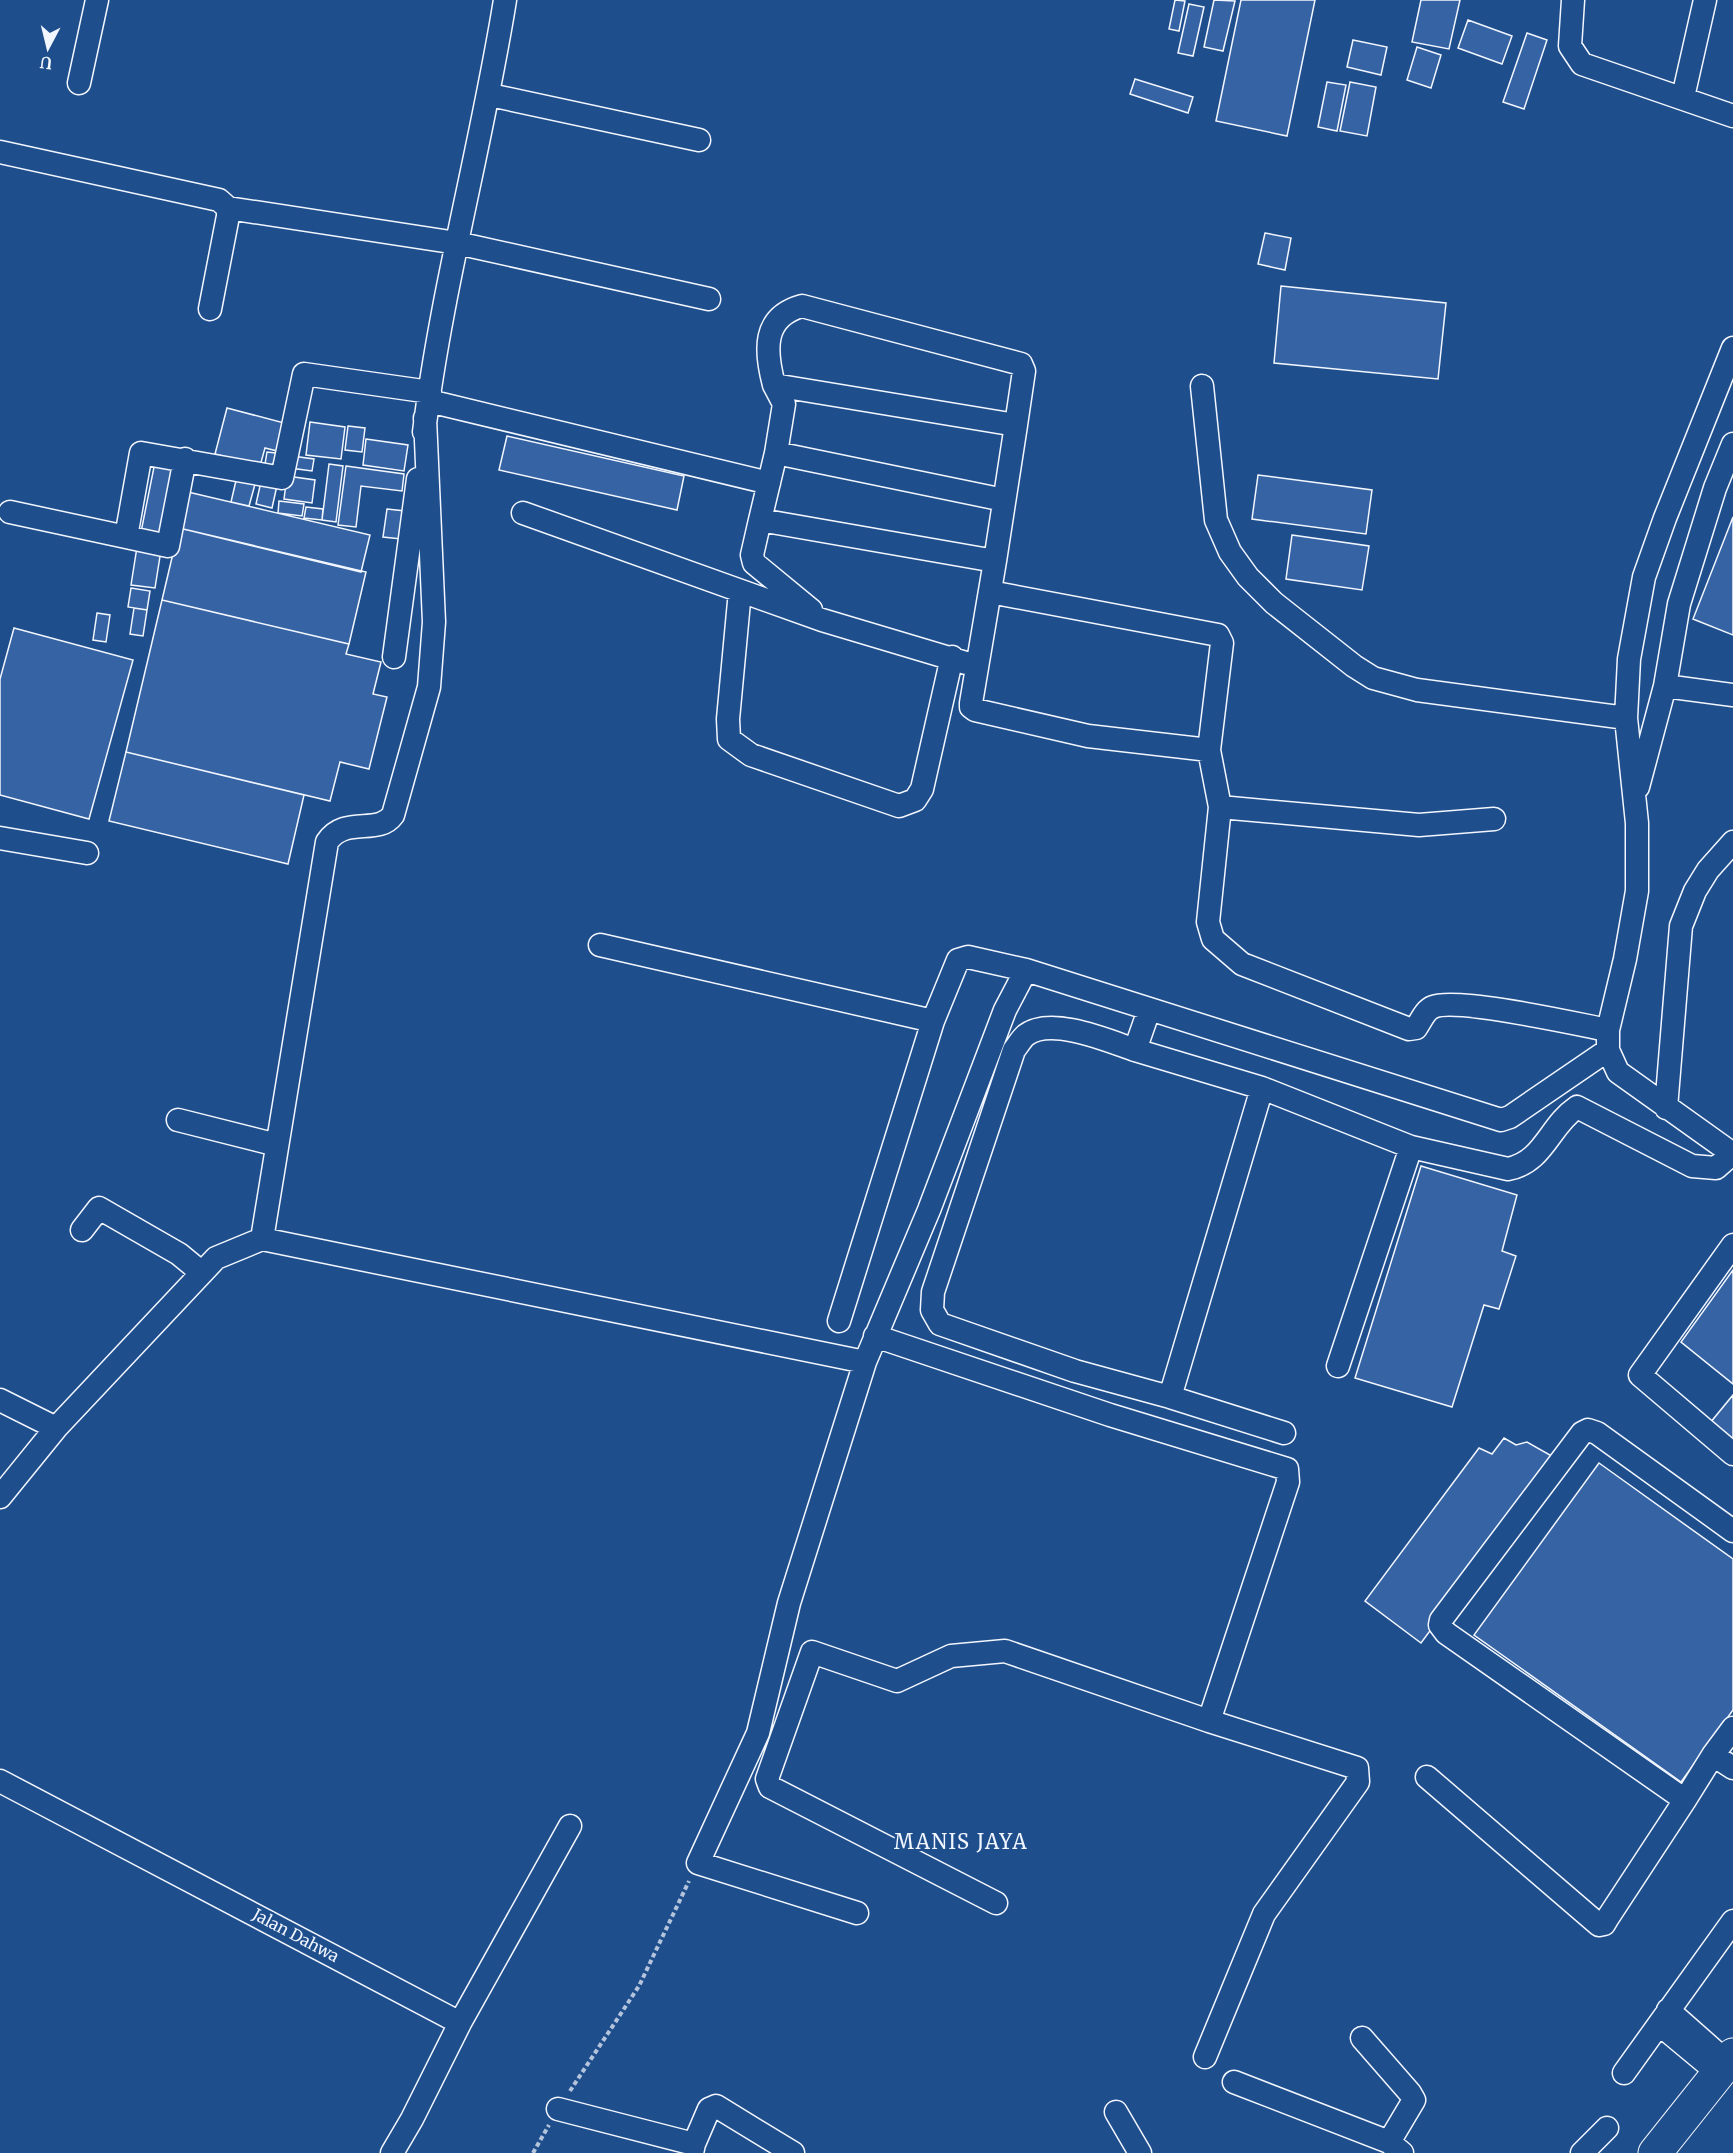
<svg xmlns="http://www.w3.org/2000/svg" width="1733" height="2153" font-family="Merriweather,serif">
  <style>
    .building { fill: #3563a3; stroke: #f2f6ff; stroke-width: 1.5 }
    .lines { fill: none; stroke-linecap: round; stroke-linejoin: round }
    .minor-casing { stroke: #f2f6ff; stroke-width: 25 }
    .highway-casing { stroke: #f2f6ff; stroke-width: 35 }
    .path { stroke: #b3c4dc; stroke-width: 4; stroke-dasharray: 4.5 3; stroke-linecap: butt }
    .minor { stroke: #1f4e8c; stroke-width: 22 }
    .highway { stroke: #1f4e8c; stroke-width: 33 }
    .labels { text-anchor: middle; stroke-width: 4.5; stroke-linejoin: round; paint-order: stroke }
    .street-label { font-size: 16px; fill: #f2f6ff; stroke: #1f4e8c }
    .quarter-label { font-size: 20px; letter-spacing: 1.5px; fill: #f2f6ff; stroke: #1f4e8c }
  </style>
  <rect width="100%" height="100%" fill="#1f4e8c"/>
  <!-- building -->
  <path class="building" d="M1175 0 1185 1 1179 31 1169 29Z
    M1214 0 1235 1 1223 51 1204 47Z
    M1241 0H1315L1287 136 1216 121Z
    M1421 0H1460L1449 49 1412 42Z
    M1189 4 1204 7 1193 56 1178 53Z
    M1468 20 1512 36 1502 64 1458 48Z
    M1527 33 1547 40 1524 109 1503 102Z
    M1353 40 1387 47 1381 75 1347 67Z
    M1417 47 1441 55 1431 88 1407 80Z
    M1135 79 1193 97 1188 113 1130 94Z
    M1327 82 1346 85 1337 131 1318 127Z
    M1350 82 1376 87 1367 136 1340 131Z
    M1265 233 1291 238 1285 270 1258 264Z
    M1281 286 1446 303 1438 379 1274 363Z
    M227 408 288 424 281 452 265 448 260 466 215 454Z
    M310 422 345 427 341 459 306 455Z
    M348 426 365 428 362 452 345 450Z
    M507 436 684 476 677 510 499 470Z
    M366 439 408 445 404 471 363 465Z
    M267 452 284 454 282 472 264 470Z
    M292 456 314 459 312 471 290 468Z
    M155 462 173 465 159 536 141 532Z
    M329 464 343 466 336 522 322 520Z
    M346 466 404 474 402 491 361 486 356 527 338 525Z
    M238 472 257 477 249 506 231 502Z
    M1258 475 1372 490 1366 534 1252 519Z
    M287 476 315 480 312 503 284 499Z
    M262 477 278 481 272 508 256 504Z
    M188 492 370 535 361 572 179 528Z
    M279 501 304 504 302 516 278 513Z
    M306 507 323 509 322 520 304 518Z
    M387 509 405 511 401 539 383 537Z
    M1733 517V635L1693 619Z
    M179 528 366 572 349 644 162 600Z
    M1292 535 1369 546 1362 590 1286 579Z
    M137 547 161 550 155 588 131 585Z
    M131 588 150 591 147 610 128 607Z
    M162 600 349 644 346 654 381 662 373 694 387 697 369 769 340 762 330 801 126 752Z
    M134 608 147 610 143 636 130 634Z
    M97 613 110 615 106 642 93 640Z
    M14 628 133 660 89 819 0 795V679Z
    M126 752 304 795 288 864 109 821Z
    M1421 1166 1517 1195 1502 1251 1516 1256 1499 1309 1484 1305 1452 1407 1355 1378Z
    M1733 1270V1384L1681 1342Z
    M1733 1395V1441L1710 1423Z
    M1504 1438 1516 1445 1527 1442 1557 1459 1421 1643 1365 1601 1479 1448 1492 1454Z
    M1599 1463 1733 1559V1710L1681 1782 1474 1635Z"/>
  <g class="lines">
    <defs>
      <path id="minor" d="M1573 0 1570 46 1582 64 1733 116
        M79 83 97 0
        M490 95 699 140
        M1683 97 1705 0
        M0 152 219 200 228 208V216L210 309
        M228 208 457 243 709 299
        M1733 348 1665 518 1644 577 1629 659 1626 718 1637 823V891L1625 959 1608 1030V1050L1618 1072 1733 1154
        M774 385C765 351 762 317 802 306L1021 364 1024 371 1016 425
        M1202 386 1216 520 1230 552 1248 577 1274 603 1354 666 1373 678 1417 690 1626 718
        M429 401 769 483
        M424 432C442 286 482 144 505 0
        M776 453 784 404 774 385 1016 425 995 561
        M1004 500 776 453 760 520 995 561 971 703V707L975 710 1088 736 1209 750 1220 807 1208 922 1213 939 1242 964 1409 1029 1416 1028C1421 1021 1425 1010 1433 1007 1456 997 1577 1024 1608 1030
        M10 512 168 546 185 459
        M523 513 822 620 966 663
        M760 520 752 555 754 563 811 610
        M126 537 141 453 282 478 304 374 430 392
        M740 591 728 719 729 739 751 755 899 806 915 800 922 789 952 657
        M990 592 1218 635 1222 643 1209 750
        M394 657 418 479
        M1665 686 1679 604 1715 488 1733 444
        M1638 787 1665 686 1733 695
        M1220 807 1419 825 1494 819
        M0 838 87 853
        M600 945 933 1021
        M1149 1010 1135 1050 1262 1088 1411 1147 1338 1366
        M1135 1050C1109 1041 1051 1016 1026 1035 1022 1038 1018 1045 1014 1050L933 1292 932 1310 940 1324 1075 1371 1170 1397 1262 1088
        M1666 1108 1681 926 1695 891 1708 870 1733 842
        M178 1120 277 1145
        M1411 1147 1508 1169C1544 1162 1549 1126 1577 1107L1692 1166 1716 1168 1732 1154
        M82 1230 99 1208 179 1254 202 1273
        M262 1239 327 842C345 815 378 836 393 815L429 687 434 622 425 418
        M1733 1245 1640 1375 1733 1454
        M839 1321 933 1021 958 960 968 957 1026 970
        M875 1336 1110 1415 1287 1469 1288 1482 1209 1721
        M1170 1397 1284 1433
        M0 1400 56 1428
        M0 1497 56 1428 216 1258 262 1239 865 1362
        M1733 1531 1597 1433 1588 1430 1582 1433 1441 1620 1440 1625 1446 1633 1685 1800 1713 1755 1733 1768
        M1713 1755 1733 1728
        M1427 1777 1599 1925 1604 1924 1607 1919 1685 1800
        M0 1781 460 2023 412 2119 392 2153
        M996 1903 770 1787 767 1779 812 1652 897 1681 951 1656 1005 1651 1209 1721 1357 1768 1358 1782 1264 1914 1205 2057
        M857 1913 698 1863 758 1733 789 1603 865 1362 929 1210 1005 1010 1026 970 1501 1120 1510 1117 1608 1050
        M1668 2010 1727 2062
        M460 2023 570 1826
        M1659 2024 1718 2073
        M1362 2038 1410 2093 1414 2100 1389 2142
        M1624 2073 1733 1921
        M1234 2082 1389 2142 1402 2153
        M558 2109 694 2144 692 2153
        M1116 2112 1140 2153
        M694 2144 709 2109 716 2106 793 2153
        M1582 2153 1607 2128"/>
      <path id="highway" d="M1655 2153 1733 2055"/>
    </defs>
    <!-- minor casing -->
    <use href="#minor" class="minor-casing"/>
    <!-- highway casing -->
    <use href="#highway" class="highway-casing"/>
    <!-- path -->
    <path class="path" d="M570 2091 639 1986 689 1881
      M533 2153 549 2125"/>
    <!-- minor -->
    <use href="#minor" class="minor"/>
    <!-- highway -->
    <use href="#highway" class="highway"/>
  </g>
  <g class="labels">
    <!-- street labels -->
    <g class="street-label">
      <text transform="translate(296 1935) rotate(28)" y="6">Jalan Dahwa</text>
    </g>
    <!-- quarter labels -->
    <g class="quarter-label">
      <text x="961" y="1849">MANIS JAYA</text>
    </g>
  </g>
  <!-- north arrow -->
  <g transform="translate(48 48) rotate(187)" stroke="#1f4e8c" stroke-width="4.5" paint-order="stroke">
  <path d="M0-4.5L10 22L0 15L-10 22Z" fill="#f2f6ff"/>
  <text y="-9" font-size="16" font-weight="bold" text-anchor="middle" fill="#f2f6ff">U</text>
  </g>
</svg>
